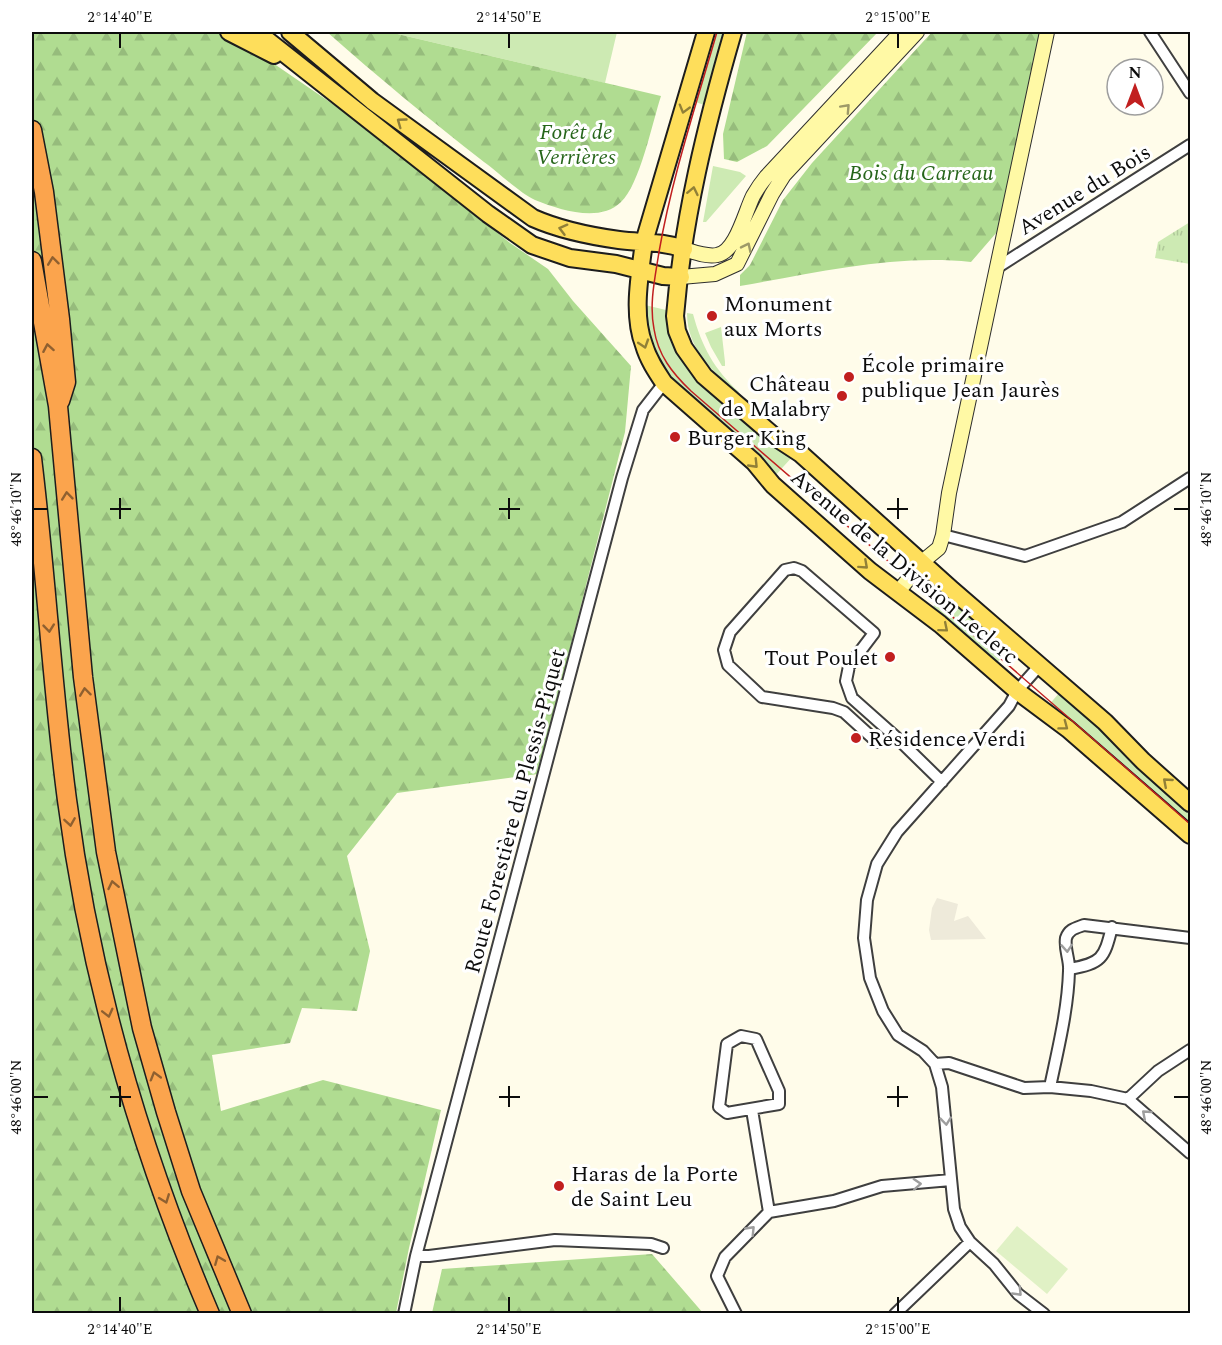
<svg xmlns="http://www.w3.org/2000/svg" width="1222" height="1345" font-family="Spectral,serif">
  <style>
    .grass { fill: #cdeab3 }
    .forest { fill: url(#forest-firs) }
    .park { fill: url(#park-tufts) }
    .pitch { fill: #e0f1c5 }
    .plaza { fill: #eeeada }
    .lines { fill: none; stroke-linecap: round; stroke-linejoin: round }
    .street-casing { stroke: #3f3f3f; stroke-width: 14 }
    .secondary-casing { stroke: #2e2e2e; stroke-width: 16 }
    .primary-casing { stroke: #1d1d1d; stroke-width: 20 }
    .highway-casing { stroke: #1d1d1d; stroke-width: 21 }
    .street { stroke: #fff; stroke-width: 10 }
    .secondary { stroke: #fff9a5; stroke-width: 14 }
    .primary { stroke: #fede5b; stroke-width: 16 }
    .highway { stroke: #fba44d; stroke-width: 18 }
    .tram { stroke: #c11f1f; stroke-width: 1.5 }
    .oneway { stroke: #9e9a68 }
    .oneway2 { stroke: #918037 }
    .oneway3 { stroke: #8f6030 }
    .oneway4 { stroke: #9e9e9e }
    .ticks { fill: none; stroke: #0c0c0c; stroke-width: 2 }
    .poi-dot { fill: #c11f1f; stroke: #fff; stroke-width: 2 }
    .labels { text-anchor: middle; stroke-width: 6; stroke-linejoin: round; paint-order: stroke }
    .park-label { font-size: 22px; font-style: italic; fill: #26651a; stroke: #fff }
    .street-label { font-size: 22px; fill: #0c0c0c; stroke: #fff }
    .poi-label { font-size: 22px; fill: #0c0c0c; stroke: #fff; text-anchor: start }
    .neatline { fill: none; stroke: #0c0c0c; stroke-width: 2 }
    .ticks-label { font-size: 15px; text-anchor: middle; fill: #0c0c0c }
  </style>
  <defs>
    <pattern id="forest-firs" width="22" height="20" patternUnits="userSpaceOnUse" patternTransform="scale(1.5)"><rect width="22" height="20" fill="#b0dc91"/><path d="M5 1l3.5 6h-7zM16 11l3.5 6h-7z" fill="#96bc7c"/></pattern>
    <pattern id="park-tufts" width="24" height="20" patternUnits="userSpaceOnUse" patternTransform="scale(1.5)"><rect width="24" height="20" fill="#cdeab3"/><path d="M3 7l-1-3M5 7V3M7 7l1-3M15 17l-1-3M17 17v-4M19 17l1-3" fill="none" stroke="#afc899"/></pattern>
  </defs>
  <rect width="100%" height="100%" fill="#fffcea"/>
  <!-- grass -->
  <path class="grass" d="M389 32H617L605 83Z
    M713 32H729L708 106 692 101Z
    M713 166 740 172 746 176 706 222H703Z
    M645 305 666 310 670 340 678 356 686 366 793 456 774 477 670 380 648 338Z
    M687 313 693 314C702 347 714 369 739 392L738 393C713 372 687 349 687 313Z
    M721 327 725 362V366H722L711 347 705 333Z
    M946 592 1010 648 995 665 931 609Z
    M1060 692 1190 807V830L1047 707Z"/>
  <!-- forest -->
  <path class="forest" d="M32 32H216L267 59 375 133 510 243 548 269 573 301 631 366 625 432 538 774 397 793 347 856 370 951 357 1011 302 1008 290 1043 212 1055 221 1111 323 1080 441 1110 409 1248 396 1313H32Z
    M327 32H389L661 96C652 124 640 184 621 202 600 223 560 210 535 200 521 194 498 172 484 162 430 120 378 77 327 32Z
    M747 32H878L767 146 737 162 724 159 723 134Z
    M932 32H1040L997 232 971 262C894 254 816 273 740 286V275L750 265 783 200 812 163Z
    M652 1254 703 1313H432L442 1269Z"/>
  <!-- park -->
  <path class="park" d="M1190 222V264L1155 258 1158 242Z"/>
  <!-- pitch -->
  <path class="pitch" d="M1017 1226 1068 1269 1047 1294 996 1251Z"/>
  <!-- plaza -->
  <path class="plaza" d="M937 898 958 904 954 921 968 916 986 939 931 940 929 930 932 908Z"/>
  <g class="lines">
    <defs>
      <path id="street" d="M1150 32 1190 93
        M998 267 1190 145
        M943 535 1025 556 1122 522 1190 478
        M1040 665 1017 691 1009 706 897 832 877 864 867 900 864 938 870 978 883 1011 898 1035 923 1051 935 1064 942 1087 954 1209 960 1227 970 1242 994 1264 1018 1294 1044 1314
        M897 738 877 742 844 712 833 708 762 697 728 665 724 650 730 632 785 570 794 568 802 571 874 633 849 666 846 681 852 698 897 738 942 782
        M1069 969C1102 963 1104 959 1112 927
        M741 1036 756 1039 779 1091V1104L727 1113 719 1107 727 1044Z
        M935 1064 949 1063 1024 1088 1050 1087 1091 1091 1128 1099 1190 1153
        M1050 1087C1058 1049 1068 1009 1069 971 1070 960 1064 949 1066 938 1069 929 1076 928 1084 925L1190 938
        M1128 1099 1158 1071 1190 1050
        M752 1110 769 1212
        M416 1256H429L555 1240 651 1244 663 1248
        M404 1314 416 1256 622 478 643 410 664 383
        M736 1314 717 1276 725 1257 769 1212 834 1201 882 1186 951 1180
        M895 1314 970 1242"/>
      <path id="secondary" d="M684 249C694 252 706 257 717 255 736 252 745 212 753 196 757 189 761 183 766 177L901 32
        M681 277 715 274 737 264 772 194 784 175 917 32
        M898 592 922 562 939 548 943 535 949 493 1047 32"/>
      <path id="primary" d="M229 32 274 55
        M257 32 488 214 532 245 570 258 616 264 663 276 681 277
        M290 32 372 101 533 218C560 230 590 236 619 240 642 243 661 241 684 249
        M706 32 644 242C640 274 632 314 644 345 648 359 656 371 664 383L754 462 773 485 870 571 940 624 1017 691 1068 729 1190 835
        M733 32C706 125 683 219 675 316L677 331 684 348 704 376 775 437 801 454 951 589 1105 722 1143 761 1190 803"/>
      <path id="highway" d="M32 130 44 192 60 319 66 382 60 401
        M32 261 58 406 83 677 106 852 142 1028 166 1112 191 1191 242 1314
        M32 458C46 572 52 687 67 800 90 977 140 1150 210 1314"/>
    </defs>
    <!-- street casing -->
    <use href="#street" class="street-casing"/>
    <!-- secondary casing -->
    <use href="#secondary" class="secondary-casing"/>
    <!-- primary casing -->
    <use href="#primary" class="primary-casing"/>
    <!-- highway casing -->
    <use href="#highway" class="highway-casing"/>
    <!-- street -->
    <use href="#street" class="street"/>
    <!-- secondary -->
    <use href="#secondary" class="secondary"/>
    <!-- primary -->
    <use href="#primary" class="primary"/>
    <!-- highway -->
    <use href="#highway" class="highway"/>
    <!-- tram -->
    <path class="tram" d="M717 32C696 105 672 177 659 252 655 278 649 304 654 329 658 355 672 373 691 391 857 535 1025 678 1190 824"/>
  </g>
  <!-- one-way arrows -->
  <defs><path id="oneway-chevron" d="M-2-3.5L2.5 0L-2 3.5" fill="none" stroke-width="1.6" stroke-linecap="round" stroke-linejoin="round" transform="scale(1.5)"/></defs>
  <g class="oneway">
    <use href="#oneway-chevron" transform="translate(846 108) rotate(-47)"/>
    <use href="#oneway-chevron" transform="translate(747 247) rotate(-64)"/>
  </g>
  <g class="oneway2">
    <use href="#oneway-chevron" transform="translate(684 109) rotate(106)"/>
    <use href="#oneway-chevron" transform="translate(401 122) rotate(-144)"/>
    <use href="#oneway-chevron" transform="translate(693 191) rotate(-78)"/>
    <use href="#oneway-chevron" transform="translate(563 229) rotate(-165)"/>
    <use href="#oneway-chevron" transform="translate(644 344) rotate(72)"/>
    <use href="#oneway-chevron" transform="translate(754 464) rotate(46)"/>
    <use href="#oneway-chevron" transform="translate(864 565) rotate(42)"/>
    <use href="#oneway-chevron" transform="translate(944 628) rotate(40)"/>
    <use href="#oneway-chevron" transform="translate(1064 726) rotate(37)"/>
    <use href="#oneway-chevron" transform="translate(1167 782) rotate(-139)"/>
  </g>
  <g class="oneway3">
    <use href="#oneway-chevron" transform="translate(53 261) rotate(-97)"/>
    <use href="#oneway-chevron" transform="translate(48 348) rotate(-100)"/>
    <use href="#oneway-chevron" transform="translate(67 496) rotate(-96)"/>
    <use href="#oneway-chevron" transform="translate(49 628) rotate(84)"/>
    <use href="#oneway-chevron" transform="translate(85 692) rotate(-97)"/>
    <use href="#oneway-chevron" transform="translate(70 822) rotate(81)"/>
    <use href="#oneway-chevron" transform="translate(113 885) rotate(-102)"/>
    <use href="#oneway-chevron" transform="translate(108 1013) rotate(76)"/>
    <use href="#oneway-chevron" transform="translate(155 1076) rotate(-106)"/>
    <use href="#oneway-chevron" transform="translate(165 1199) rotate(69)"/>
    <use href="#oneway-chevron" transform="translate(219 1260) rotate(-112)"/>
  </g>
  <g class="oneway4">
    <use href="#oneway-chevron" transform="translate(1067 948) rotate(86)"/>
    <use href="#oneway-chevron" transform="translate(1146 1114) rotate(-139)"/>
    <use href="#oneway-chevron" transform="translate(946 1121) rotate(84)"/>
    <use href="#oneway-chevron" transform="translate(917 1184) rotate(-3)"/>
    <use href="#oneway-chevron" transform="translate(751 1230) rotate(-46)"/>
    <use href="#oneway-chevron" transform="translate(1018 1292) rotate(46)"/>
  </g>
  <!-- ticks -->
  <path class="ticks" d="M120 33V48M509 33V48M898 33V48M120 498V519M509 498V519M898 498V519M33 509H48M110 509H131M499 509H520M887 509H908M1174 509H1189M120 1086V1107M509 1086V1107M898 1086V1107M33 1097H48M110 1097H131M499 1097H520M887 1097H908M1174 1097H1189M120 1297V1312M509 1297V1312M898 1297V1312"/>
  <!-- markers -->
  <g class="poi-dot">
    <circle cx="712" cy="316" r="6"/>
    <circle cx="849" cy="377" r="6"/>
    <circle cx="842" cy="396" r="6"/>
    <circle cx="675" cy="437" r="6"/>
    <circle cx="890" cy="657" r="6"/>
    <circle cx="856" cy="738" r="6"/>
    <circle cx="559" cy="1186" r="6"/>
  </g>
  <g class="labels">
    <!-- park labels -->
    <g class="park-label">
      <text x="576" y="139">Forêt de<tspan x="576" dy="25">Verrières</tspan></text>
      <text x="921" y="180">Bois du Carreau</text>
    </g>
    <!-- street labels -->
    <g class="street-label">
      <text transform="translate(1084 189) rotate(-32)" y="8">Avenue du Bois</text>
      <text transform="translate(905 566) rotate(40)" y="8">Avenue de la Division Leclerc</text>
      <text transform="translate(514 811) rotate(-75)" y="8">Route Forestière du Plessis-Piquet</text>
    </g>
    <!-- poi labels -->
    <g class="poi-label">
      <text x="724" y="311">Monument<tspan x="724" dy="25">aux Morts</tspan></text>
      <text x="861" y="372">École primaire<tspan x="861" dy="25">publique Jean Jaurès</tspan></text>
      <text x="830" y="391" text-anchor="end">Château<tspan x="830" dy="25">de Malabry</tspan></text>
      <text x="687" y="445">Burger King</text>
      <text x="878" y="665" text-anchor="end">Tout Poulet</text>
      <text x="868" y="746">Résidence Verdi</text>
      <text x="571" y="1181">Haras de la Porte<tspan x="571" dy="25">de Saint Leu</tspan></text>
    </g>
  </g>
  <!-- border -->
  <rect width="1222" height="1345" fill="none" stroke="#ffffff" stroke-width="66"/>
  <!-- north arrow -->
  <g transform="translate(1135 87)"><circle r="28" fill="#ffffff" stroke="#9e9e9e" stroke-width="1.5"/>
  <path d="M0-4.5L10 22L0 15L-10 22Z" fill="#c11f1f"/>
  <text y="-9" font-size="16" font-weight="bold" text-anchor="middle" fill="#0c0c0c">N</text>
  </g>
  <rect x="33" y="33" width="1156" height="1279" class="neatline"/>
  <g class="ticks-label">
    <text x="120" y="22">2°14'40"E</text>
    <text x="509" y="22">2°14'50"E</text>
    <text x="898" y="22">2°15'00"E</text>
    <text transform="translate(16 509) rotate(-90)" y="5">48°46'10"N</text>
    <text transform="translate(1206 509) rotate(-90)" y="5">48°46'10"N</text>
    <text transform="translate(16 1097) rotate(-90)" y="5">48°46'00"N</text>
    <text transform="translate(1206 1097) rotate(-90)" y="5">48°46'00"N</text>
    <text x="120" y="1334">2°14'40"E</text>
    <text x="509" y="1334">2°14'50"E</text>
    <text x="898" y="1334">2°15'00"E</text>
  </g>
</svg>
